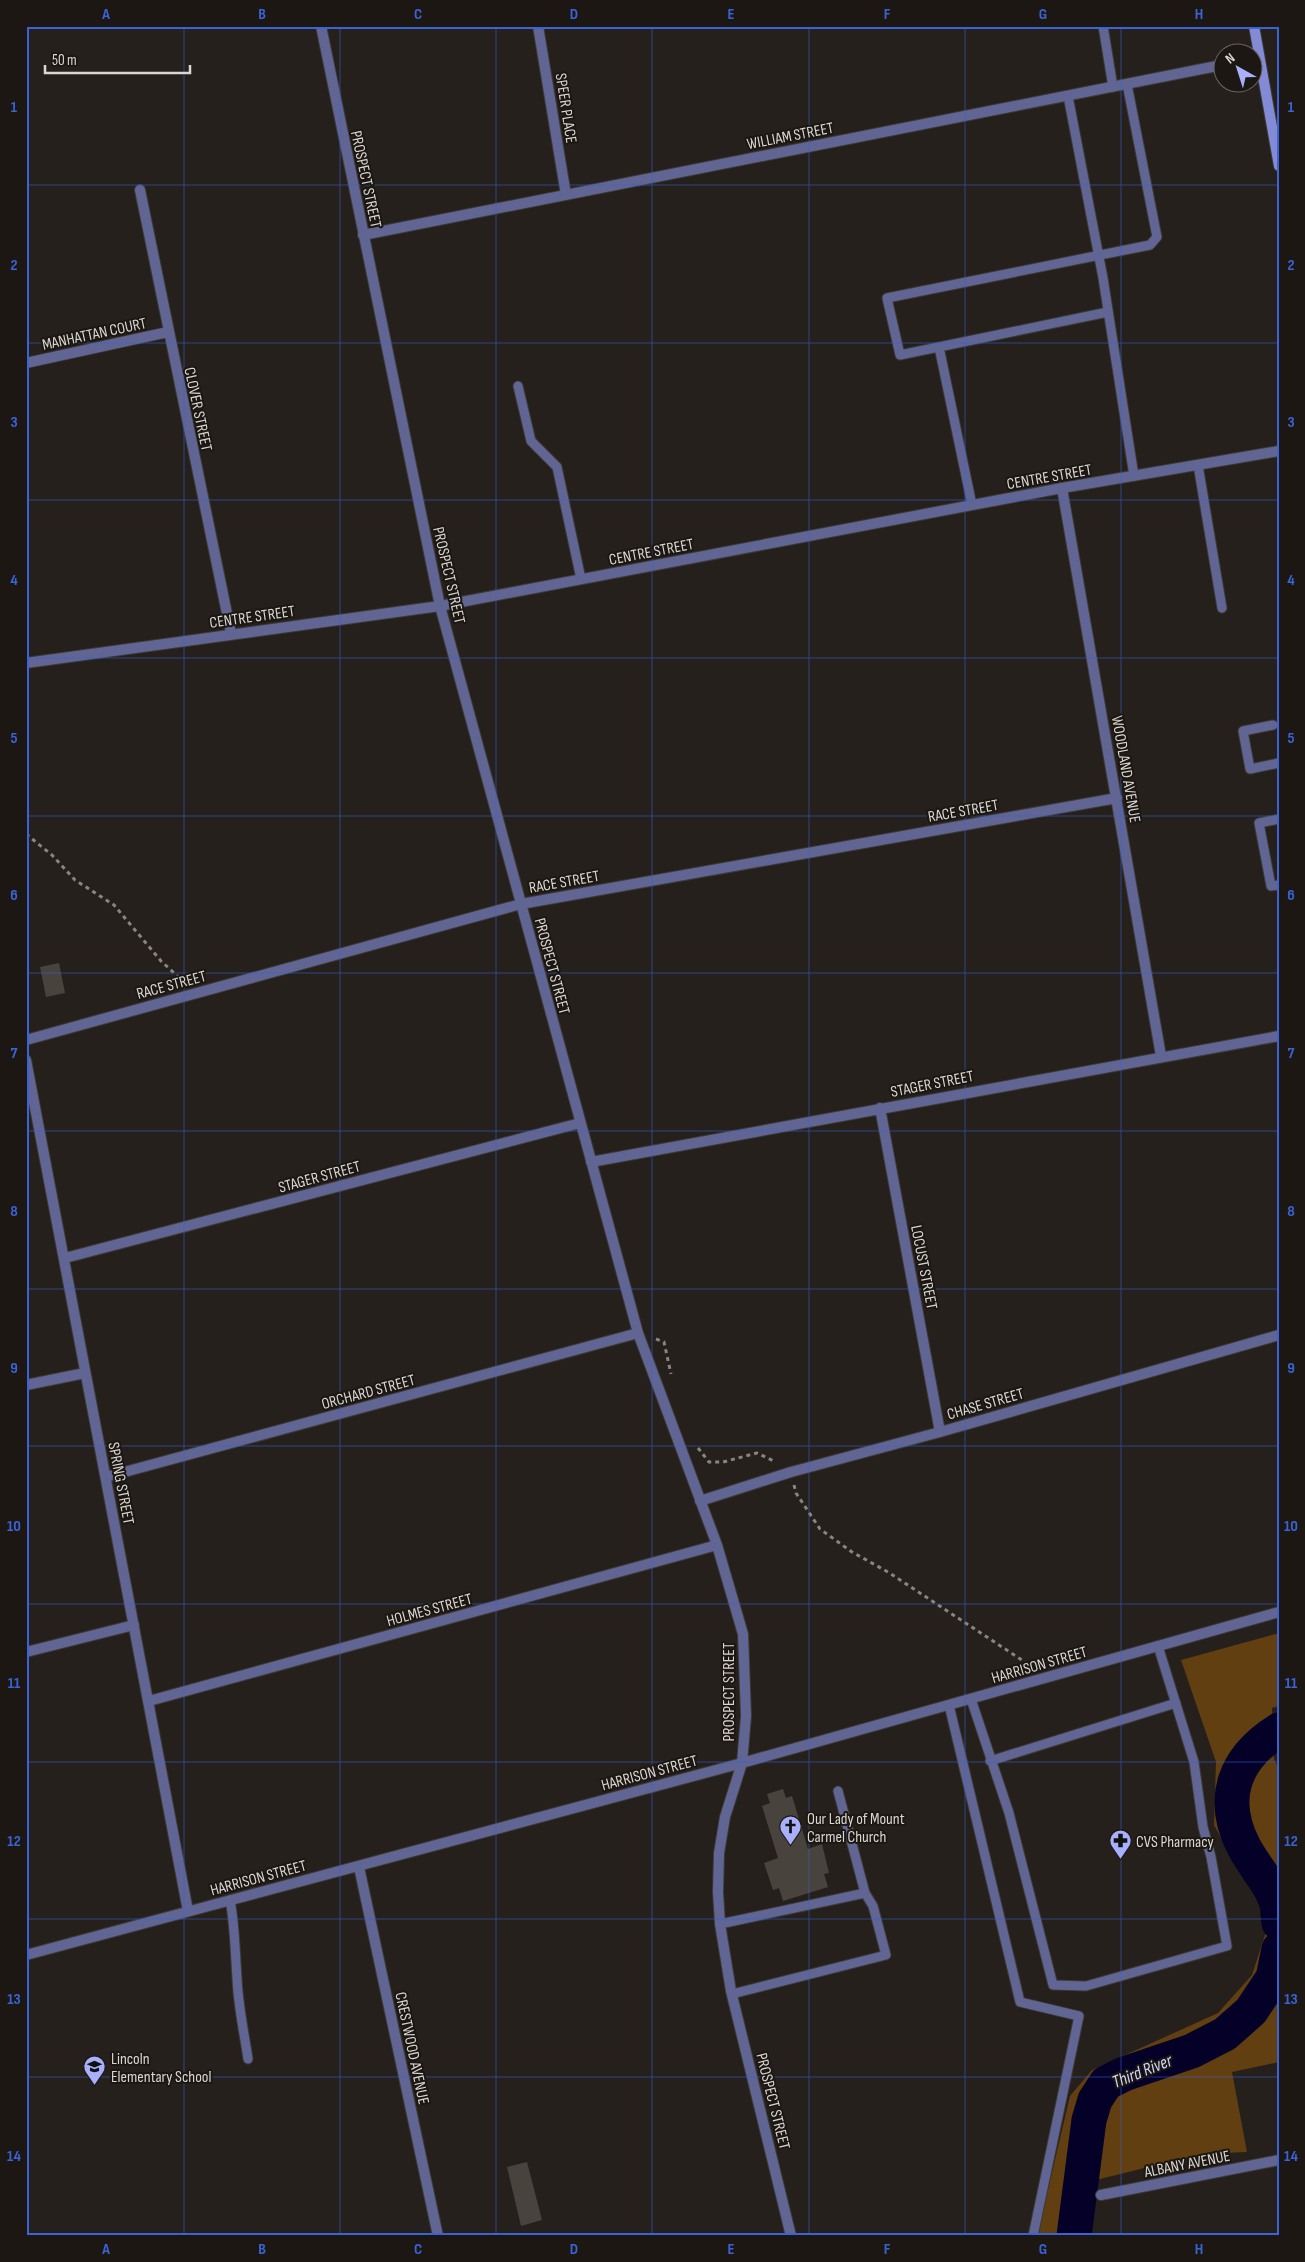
<svg xmlns="http://www.w3.org/2000/svg" width="1305" height="2262" font-family="'Sofia Sans Condensed',sans-serif">
  <style>
    .green { fill: #613f10 }
    .lines { fill: none; stroke-linecap: round; stroke-linejoin: round }
    .river { stroke: #050028; stroke-width: 35 }
    .building { fill: #48433d }
    .service-casing { stroke: #3e3a35; stroke-width: 11 }
    .minor-casing { stroke: #3e3a35; stroke-width: 12 }
    .tertiary-casing { stroke: #3e3a35; stroke-width: 12 }
    .secondary-casing { stroke: #3e3a35; stroke-width: 12 }
    .path { stroke: #898580; stroke-width: 3; stroke-dasharray: 4 4; stroke-linecap: butt }
    .service { stroke: #606594; stroke-width: 9 }
    .minor { stroke: #606594; stroke-width: 10 }
    .tertiary { stroke: #606594; stroke-width: 10 }
    .secondary { stroke: #838bd6; stroke-width: 10 }
    .grid { fill: none; stroke: #3963d7; stroke-width: 1; stroke-opacity: 0.55 }
    .labels { text-anchor: middle; stroke-width: 4; stroke-linejoin: round; paint-order: stroke }
    .street-label { font-size: 16px; fill: #dad7d3; stroke: #1c1712 }
    .poi-label { font-size: 16px; fill: #dad7d3; stroke: #1c1712; text-anchor: start }
    .water-label { font-size: 18px; font-style: italic; fill: #ced4fa; stroke: #1c1712 }
    .neatline { fill: none; stroke: #3963d7; stroke-width: 2 }
    .grid-label { font-size: 16px; text-anchor: middle; font-weight: bold; fill: #3963d7 }
  </style>
  <rect width="100%" height="100%" fill="#25201b"/>
  <!-- green -->
  <path class="green" d="M1279 1633V1706L1272 1708 1274 1759 1279 1769V2062L1232 2072 1247 2152 1201 2154 1092 2181 1080 2188 1074 2236H1037L1070 2096 1092 2070 1218 2013 1252 1975 1269 1923 1214 1825 1216 1762 1181 1660Z"/>
  <g class="lines">
    <!-- river -->
    <path class="river" d="M1279 1730C1234 1758 1219 1799 1244 1847 1254 1866 1271 1884 1277 1904 1278 1910 1278 1917 1279 1923
      M1074 2236 1089 2120 1095 2100 1106 2083 1124 2074 1192 2051 1225 2034 1251 2011 1273 1978 1279 1949"/>
  </g>
  <!-- building -->
  <path class="building" d="M59 963 65 993 46 997 40 967Z
    M783 1789 786 1798 792 1796 808 1849 822 1844 829 1873 824 1874 828 1887 783 1901 779 1888 773 1890 764 1863 778 1858 762 1806 770 1803 767 1794Z
    M527 2162 542 2220 521 2226 507 2167Z"/>
  <g class="lines">
    <defs>
      <path id="service" d="M1103 26 1113 87
        M1068 96 1103 278 1134 476
        M1108 312 900 355 887 298 1150 245 1157 237 1127 84
        M939 347 972 505
        M518 386 531 441 557 467 581 579
        M1198 465 1222 608
        M1273 725 1243 731 1250 769 1279 763
        M1279 819 1259 823 1271 886 1279 885
        M971 1699 1009 1813 1053 1985 1086 1986 1227 1946 1211 1857 1203 1827 1194 1762 1158 1646
        M949 1705 1020 2002 1079 2016 1033 2236
        M990 1761 1176 1703
        M230 1900C235 1926 235 1951 237 1978 238 2005 244 2032 248 2059
        M720 1924 865 1893
        M732 1994 886 1955 873 1906 865 1893 838 1791"/>
      <path id="minor" d="M321 26 440 606 638 1333 717 1545 743 1634 746 1716 742 1763 725 1817 719 1853 718 1892 720 1924 731 1991 791 2236
        M538 26 566 195
        M140 190 231 633
        M363 235 1222 65
        M26 363 168 332
        M1062 488 1161 1056
        M26 1040 521 904 1117 798
        M26 1060 188 1911
        M880 1108 940 1432
        M591 1162 1279 1036
        M65 1258 580 1123
        M26 1385 85 1373
        M106 1477 638 1333
        M700 1501 791 1472 940 1432 1279 1335
        M26 1652 134 1625
        M149 1701 717 1545
        M359 1867 438 2236
        M26 1955 742 1763 1279 1612
        M1101 2195 1279 2160"/>
      <path id="tertiary" d="M26 663 440 606 1062 488 1279 451"/>
      <path id="secondary" d="M1254 26 1279 166"/>
    </defs>
    <!-- service casing -->
    <use href="#service" class="service-casing"/>
    <!-- minor casing -->
    <use href="#minor" class="minor-casing"/>
    <!-- tertiary casing -->
    <use href="#tertiary" class="tertiary-casing"/>
    <!-- secondary casing -->
    <use href="#secondary" class="secondary-casing"/>
    <!-- path -->
    <path class="path" d="M26 834 52 855 75 880 114 905 161 961 184 982
      M656 1339 664 1342 671 1374
      M698 1448 709 1462H723L757 1453 776 1462
      M794 1485 796 1493 820 1529 852 1552 888 1572 1031 1666"/>
    <!-- service -->
    <use href="#service" class="service"/>
    <!-- minor -->
    <use href="#minor" class="minor"/>
    <!-- tertiary -->
    <use href="#tertiary" class="tertiary"/>
    <!-- secondary -->
    <use href="#secondary" class="secondary"/>
  </g>
  <!-- grid -->
  <path class="grid" d="M184 26V2236M340 26V2236M496 26V2236M652 26V2236M809 26V2236M965 26V2236M1121 26V2236M26 185H1279M26 343H1279M26 500H1279M26 658H1279M26 816H1279M26 973H1279M26 1131H1279M26 1289H1279M26 1446H1279M26 1604H1279M26 1762H1279M26 1919H1279M26 2077H1279"/>
  <!-- icons -->
  <defs>
    <symbol id="church-pin" viewBox="-11 -11 22 30"><path d="M0 17L-7.5 6A9.5 9.5 0 1 1 7.5 6Z" fill="#a8b0fc" stroke="#1c1712"/><path d="M-1.2-6h2.4v3.5h3.3v2.4h-3.3V6h-2.4V-.1h-3.3v-2.4h3.3Z" fill="#111"/></symbol>
    <symbol id="pharmacy-pin" viewBox="-11 -11 22 30"><path d="M0 17L-7.5 6A9.5 9.5 0 1 1 7.5 6Z" fill="#a8b0fc" stroke="#1c1712"/><path d="M-2-6h4v4h4v4h-4v4h-4v-4h-4v-4h4Z" fill="#111"/></symbol>
    <symbol id="school-pin" viewBox="-11 -11 22 30"><path d="M0 17L-7.5 6A9.5 9.5 0 1 1 7.5 6Z" fill="#a8b0fc" stroke="#1c1712"/><path d="M0-5L7-2L0 1L-7-2ZM-4 1L0 2.5L4 1V4Q0 6-4 4Z" fill="#111"/></symbol>
  </defs>
  <g fill-rule="evenodd">
    <use href="#church-pin" x="778" y="1814" width="25" height="34"/>
    <use href="#pharmacy-pin" x="1108" y="1828" width="25" height="34"/>
    <use href="#school-pin" x="82" y="2054" width="25" height="34"/>
  </g>
  <g class="labels">
    <!-- street labels -->
    <g class="street-label">
      <text transform="translate(567 108) rotate(81)" y="6">SPEER PLACE</text>
      <text transform="translate(790 135) rotate(-11)" y="6">WILLIAM STREET</text>
      <text transform="translate(367 179) rotate(78)" y="6">PROSPECT STREET</text>
      <text transform="translate(94 333) rotate(-12)" y="6">MANHATTAN COURT</text>
      <text transform="translate(199 409) rotate(78)" y="6">CLOVER STREET</text>
      <text transform="translate(1049 476) rotate(-10)" y="6">CENTRE STREET</text>
      <text transform="translate(651 551) rotate(-11)" y="6">CENTRE STREET</text>
      <text transform="translate(450 575) rotate(77)" y="6">PROSPECT STREET</text>
      <text transform="translate(252 616) rotate(-8)" y="6">CENTRE STREET</text>
      <text transform="translate(1127 769) rotate(80)" y="6">WOODLAND AVENUE</text>
      <text transform="translate(963 810) rotate(-10)" y="6">RACE STREET</text>
      <text transform="translate(564 881) rotate(-10)" y="6">RACE STREET</text>
      <text transform="translate(553 966) rotate(75)" y="6">PROSPECT STREET</text>
      <text transform="translate(171 984) rotate(-15)" y="6">RACE STREET</text>
      <text transform="translate(932 1083) rotate(-11)" y="6">STAGER STREET</text>
      <text transform="translate(319 1176) rotate(-15)" y="6">STAGER STREET</text>
      <text transform="translate(925 1267) rotate(79)" y="6">LOCUST STREET</text>
      <text transform="translate(368 1391) rotate(-15)" y="6">ORCHARD STREET</text>
      <text transform="translate(985 1403) rotate(-16)" y="6">CHASE STREET</text>
      <text transform="translate(122 1483) rotate(79)" y="6">SPRING STREET</text>
      <text transform="translate(429 1609) rotate(-15)" y="6">HOLMES STREET</text>
      <text transform="translate(1039 1664) rotate(-16)" y="6">HARRISON STREET</text>
      <text transform="translate(728 1692) rotate(-90)" y="6">PROSPECT STREET</text>
      <text transform="translate(649 1772) rotate(-15)" y="6">HARRISON STREET</text>
      <text transform="translate(258 1877) rotate(-15)" y="6">HARRISON STREET</text>
      <text transform="translate(413 2048) rotate(78)" y="6">CRESTWOOD AVENUE</text>
      <text transform="translate(774 2101) rotate(76)" y="6">PROSPECT STREET</text>
      <text transform="translate(1187 2163) rotate(-11)" y="6">ALBANY AVENUE</text>
    </g>
    <!-- poi labels -->
    <g class="poi-label">
      <text x="807" y="1824">Our Lady of Mount<tspan x="807" dy="18">Carmel Church</tspan></text>
      <text x="1136" y="1847">CVS Pharmacy</text>
      <text x="111" y="2064">Lincoln<tspan x="111" dy="18">Elementary School</tspan></text>
    </g>
    <!-- water labels -->
    <g class="water-label">
      <text transform="translate(1142 2071) rotate(-22)" y="6">Third River</text>
    </g>
  </g>
  <!-- border -->
  <rect width="1305" height="2262" fill="none" stroke="#1c1712" stroke-width="55"/>
  <!-- north arrow -->
  <g transform="translate(1238 68) rotate(321)"><circle r="24" fill="#1c1712" stroke="#68645f"/>
  <path d="M0-4L9 19L0 12L-9 19Z" fill="#a8b0fc"/>
  <text y="-8" font-size="14" font-weight="bold" text-anchor="middle" fill="#dad7d3">N</text>
  </g>
  <!-- scale -->
  <path d="M45 65v8h145v-8" fill="none" stroke="#dad7d3" stroke-width="2.5"/>
  <text x="52" y="65" font-size="15" fill="#dad7d3" stroke="#1c1712" stroke-width="4" paint-order="stroke">50 m</text>
  <rect x="28" y="28" width="1250" height="2206" class="neatline"/>
  <g class="grid-label">
    <text x="106" y="19">A</text>
    <text x="262" y="19">B</text>
    <text x="418" y="19">C</text>
    <text x="574" y="19">D</text>
    <text x="731" y="19">E</text>
    <text x="887" y="19">F</text>
    <text x="1043" y="19">G</text>
    <text x="1199" y="19">H</text>
    <text x="14" y="112">1</text>
    <text x="1291" y="112">1</text>
    <text x="14" y="270">2</text>
    <text x="1291" y="270">2</text>
    <text x="14" y="427">3</text>
    <text x="1291" y="427">3</text>
    <text x="14" y="585">4</text>
    <text x="1291" y="585">4</text>
    <text x="14" y="743">5</text>
    <text x="1291" y="743">5</text>
    <text x="14" y="900">6</text>
    <text x="1291" y="900">6</text>
    <text x="14" y="1058">7</text>
    <text x="1291" y="1058">7</text>
    <text x="14" y="1216">8</text>
    <text x="1291" y="1216">8</text>
    <text x="14" y="1373">9</text>
    <text x="1291" y="1373">9</text>
    <text x="14" y="1531">10</text>
    <text x="1291" y="1531">10</text>
    <text x="14" y="1688">11</text>
    <text x="1291" y="1688">11</text>
    <text x="14" y="1846">12</text>
    <text x="1291" y="1846">12</text>
    <text x="14" y="2004">13</text>
    <text x="1291" y="2004">13</text>
    <text x="14" y="2161">14</text>
    <text x="1291" y="2161">14</text>
    <text x="106" y="2254">A</text>
    <text x="262" y="2254">B</text>
    <text x="418" y="2254">C</text>
    <text x="574" y="2254">D</text>
    <text x="731" y="2254">E</text>
    <text x="887" y="2254">F</text>
    <text x="1043" y="2254">G</text>
    <text x="1199" y="2254">H</text>
  </g>
</svg>
